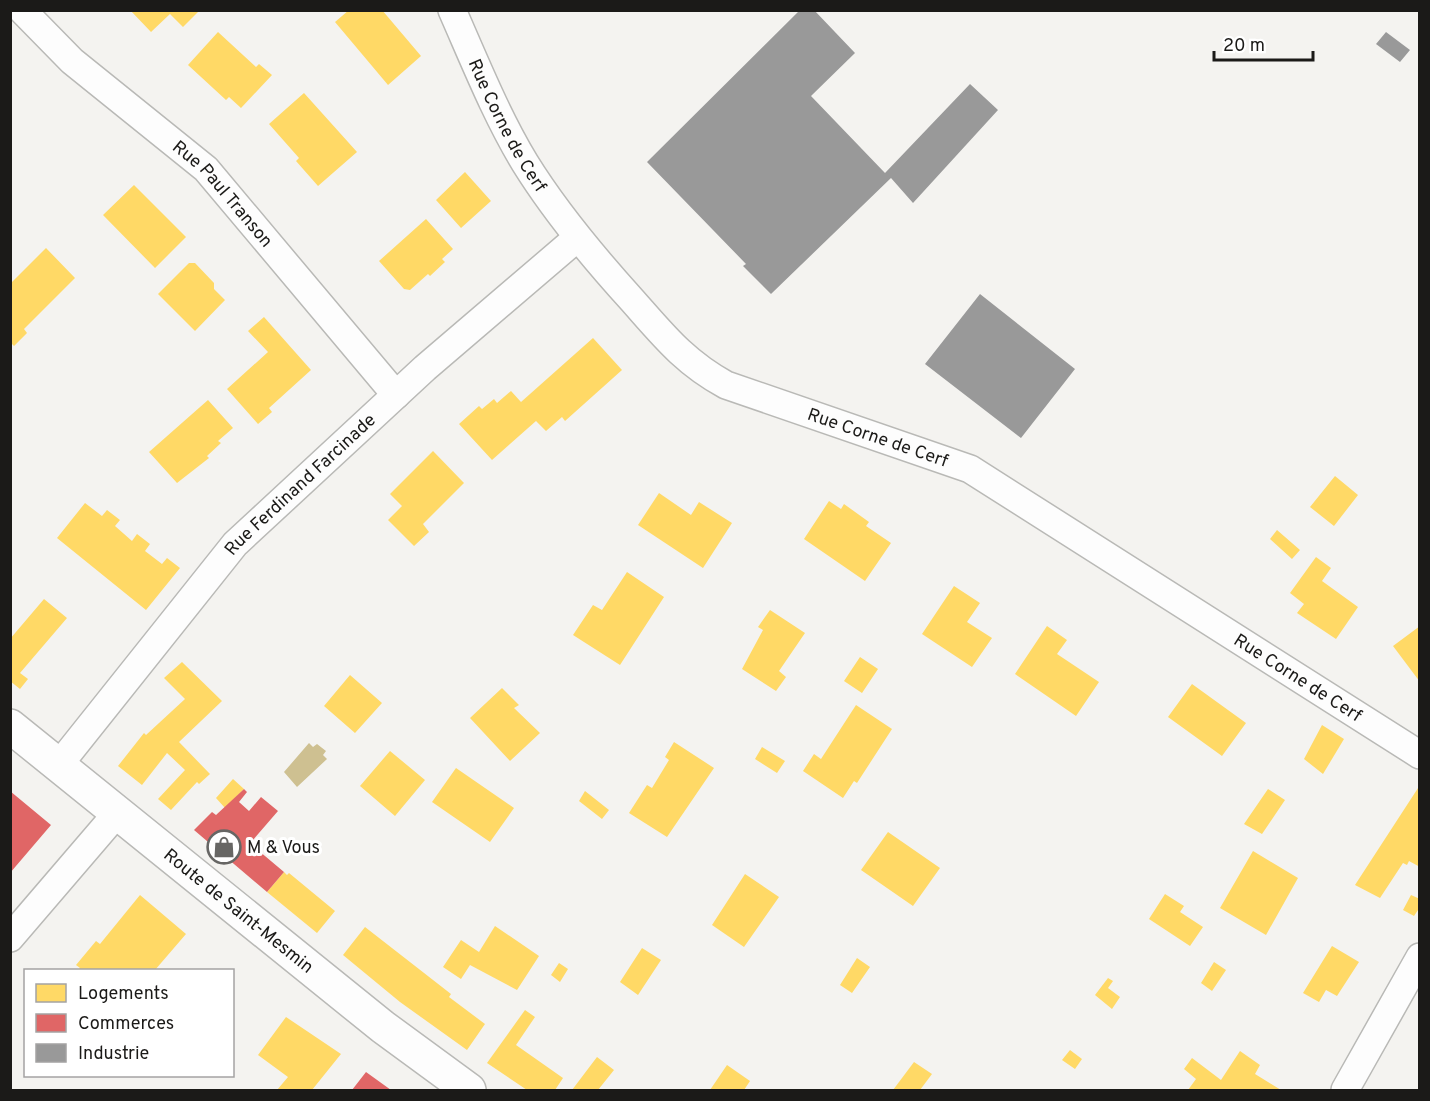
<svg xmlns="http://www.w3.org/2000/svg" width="1430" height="1101" font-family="Overpass,sans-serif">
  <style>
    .water { fill: #cec091 }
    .homes { fill: #ffd966 }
    .shops { fill: #e06666 }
    .industry { fill: #999 }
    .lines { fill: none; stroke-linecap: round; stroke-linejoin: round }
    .minor-casing { stroke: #b9b9b6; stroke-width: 30 }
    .secondary-casing { stroke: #b9b9b6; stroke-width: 36 }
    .minor { stroke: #fdfdfd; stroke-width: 27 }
    .secondary { stroke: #fdfdfd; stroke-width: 33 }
    .labels { text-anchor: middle; stroke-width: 6; stroke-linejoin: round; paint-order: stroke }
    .street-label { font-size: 18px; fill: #1b1a18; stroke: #fff }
    .poi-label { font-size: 18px; fill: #1b1a18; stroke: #fff; text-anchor: start }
  </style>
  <rect width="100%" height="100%" fill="#f4f3f0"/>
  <!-- water -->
  <path class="water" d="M309 743 313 747 317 744 326 751 323 755 327 759 297 787 284 772Z"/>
  <!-- homes -->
  <path class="homes" d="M130 10H200L183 27 170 14 151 32Z
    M349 10H382L421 56 388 85 335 22Z
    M218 32 256 67 259 64 272 75 241 108 229 97 226 100 188 65Z
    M304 93 357 152 318 186 296 161 299 158 269 124Z
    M465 172 491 201 461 228 436 200Z
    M134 185 186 237 155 268 103 215Z
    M426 219 453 249 442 259 445 262 430 276 428 274 410 290 404 289 379 261Z
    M46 248 75 278 24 329 27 333 14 346 10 342V284Z
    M189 263H195L214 283V289L225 300 195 331 158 294Z
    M264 317 311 370 269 408 272 412 258 424 227 389 268 352 248 331Z
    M593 338 622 370 565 421 562 417 546 431 536 421 492 460 459 424 479 406 482 409 494 399 497 403 511 391 521 402Z
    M208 400 233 428 218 441 221 443 207 456 209 458 177 483 149 452Z
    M433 451 464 483 423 524 429 532 414 546 388 520 402 506 390 494Z
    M1335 476 1358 495 1334 526 1310 507Z
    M659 493 691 515 699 502 732 523 703 568 638 525Z
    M829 501 841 509 844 504 869 522 866 526 891 543 865 581 804 539Z
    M85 503 102 516 107 510 120 520 115 526 132 541 137 534 150 544 145 551 162 564 167 558 180 568 146 610 57 538Z
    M1277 530 1300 550 1292 559 1270 539Z
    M1316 557 1331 568 1322 581 1358 607 1336 639 1297 613 1304 604 1290 593Z
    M627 572 664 597 620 665 573 635 593 605 602 610Z
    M954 586 980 603 967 622 992 638 972 667 922 634Z
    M44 599 67 618 20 673 28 679 20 689 10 681V639Z
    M770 610 805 633 779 671 786 677 776 691 742 669 763 630 758 627Z
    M1047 626 1067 640 1057 654 1099 682 1076 716 1015 674Z
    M1420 626V682L1393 646Z
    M860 657 878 669 862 693 844 681Z
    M182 662 222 701 179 742 210 774 199 784 197 782 171 810 158 799 185 770 167 753 142 785 118 766 144 733 146 735 185 699 164 678Z
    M350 675 382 703 355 733 324 706Z
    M1192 684 1246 723 1222 756 1168 717Z
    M502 688 519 705 514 708 540 733 510 761 470 718Z
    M856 705 892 729 857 783 854 781 843 798 803 771 814 754 821 759Z
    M1322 725 1344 739 1323 774 1304 759Z
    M674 742 714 768 667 837 629 813 647 785 652 788 669 760 665 757Z
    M762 747 785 761 777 773 755 759Z
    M390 751 425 780 395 816 360 786Z
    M456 768 514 808 490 842 432 802Z
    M233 779 244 789 225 808 216 798Z
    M1420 785V867L1409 861 1407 865 1403 863 1380 898 1355 885Z
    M1268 789 1285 800 1262 834 1244 824Z
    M585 791 609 810 602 819 579 801Z
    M888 832 940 868 913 906 861 870Z
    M1253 851 1298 878 1266 935 1220 908Z
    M284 872 287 875 289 873 335 911 317 933 267 892Z
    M745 874 779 897 744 947 712 925Z
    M1165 894 1184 906 1180 912 1203 927 1190 946 1149 919Z
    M140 895 186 934 155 970H78L80 968 76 965 96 941 100 944Z
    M1411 895 1420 899V907L1414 916 1403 910Z
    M495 926 539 956 517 990 470 965 461 979 443 967 461 940 479 952Z
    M365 927 451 994 449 997 485 1024 467 1050 400 1002 343 955Z
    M1332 946 1359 962 1337 996 1326 990 1319 1002 1303 993Z
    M642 948 661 960 638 995 620 982Z
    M857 958 870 967 852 993 840 985Z
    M1214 962 1226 970 1212 991 1201 983Z
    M559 963 568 969 560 982 551 975Z
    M1108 978 1113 981 1108 988 1120 997 1112 1009 1095 995Z
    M525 1010 535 1017 516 1045 563 1078 555 1090H527L487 1063Z
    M286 1017 341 1054 312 1090H277L288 1077 258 1055Z
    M1070 1050 1082 1059 1075 1069 1062 1060Z
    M1240 1051 1260 1065 1255 1074 1281 1090H1188L1196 1079 1184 1069 1192 1058 1221 1080Z
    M597 1057 614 1070 598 1090H572Z
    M914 1062 932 1074 920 1090H893Z
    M727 1065 750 1081 744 1090H710Z"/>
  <!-- shops -->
  <path class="shops" d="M244 789 247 792 239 802 249 811 261 797 278 811 253 840 250 837 247 841 284 872 267 892 194 830 212 812 216 815Z
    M10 791 51 825 10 873Z
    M366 1072 391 1090H352Z"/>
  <!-- industry -->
  <path class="industry" d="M800 10H814L855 53 811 96 885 173 970 84 998 110 913 203 891 178 771 294 743 266 746 264 647 162Z
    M1386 32 1410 50 1400 62 1376 44Z
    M980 294 1075 369 1021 438 925 364Z"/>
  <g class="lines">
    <defs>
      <g id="minor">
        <path id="s1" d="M22 10 72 61 206 169 396 395"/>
        <path id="s2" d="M452 10C475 62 496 115 525 163 556 213 593 257 632 300 663 335 684 362 726 385L970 469 1420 755"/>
        <path id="s3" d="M58 766 235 544 425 368 577 238"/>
        <path d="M10 938 118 812"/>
        <path d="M1345 1090 1420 957"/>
      </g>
      <g id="secondary">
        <path id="s4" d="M10 726 383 1027 469 1090"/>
      </g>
    </defs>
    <!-- minor casing -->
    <use href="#minor" class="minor-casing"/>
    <!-- secondary casing -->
    <use href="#secondary" class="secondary-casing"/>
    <!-- minor -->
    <use href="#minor" class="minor"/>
    <!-- secondary -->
    <use href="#secondary" class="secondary"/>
  </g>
  <!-- icons -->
  <defs>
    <symbol id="shop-ring" viewBox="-11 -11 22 22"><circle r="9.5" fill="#fff" stroke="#676664" stroke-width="1.5"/><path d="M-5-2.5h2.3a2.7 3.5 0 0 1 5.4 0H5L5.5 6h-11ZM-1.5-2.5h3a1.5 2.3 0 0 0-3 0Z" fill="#676664"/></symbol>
  </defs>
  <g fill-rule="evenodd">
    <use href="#shop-ring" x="205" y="828" width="38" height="38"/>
  </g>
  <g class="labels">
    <!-- street labels -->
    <g class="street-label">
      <text dy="6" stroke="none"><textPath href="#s2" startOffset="128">Rue Corne de Cerf</textPath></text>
      <text dy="6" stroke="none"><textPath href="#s1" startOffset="273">Rue Paul Transon</textPath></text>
      <text dy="6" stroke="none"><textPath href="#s2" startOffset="632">Rue Corne de Cerf</textPath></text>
      <text dy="6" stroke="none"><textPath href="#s3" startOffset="372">Rue Ferdinand Farcinade</textPath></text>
      <text dy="6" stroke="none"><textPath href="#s2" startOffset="1118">Rue Corne de Cerf</textPath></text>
      <text dy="6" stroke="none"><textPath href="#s4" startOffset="294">Route de Saint-Mesmin</textPath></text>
    </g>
    <!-- poi labels -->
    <g class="poi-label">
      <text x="247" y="853">M &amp; Vous</text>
    </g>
  </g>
  <!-- border -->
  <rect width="1430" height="1101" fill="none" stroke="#1b1a18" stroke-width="24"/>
  <!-- legend -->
  <rect x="24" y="969" width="210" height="108" fill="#ffffff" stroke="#a4a3a3" stroke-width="1.5"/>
  <rect x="36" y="984" width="30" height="18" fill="#ffd966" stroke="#a4a3a3" stroke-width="1.5"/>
  <text x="78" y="999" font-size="18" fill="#1b1a18">Logements</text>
  <rect x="36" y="1014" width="30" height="18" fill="#e06666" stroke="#a4a3a3" stroke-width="1.5"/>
  <text x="78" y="1029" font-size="18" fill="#1b1a18">Commerces</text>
  <rect x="36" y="1044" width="30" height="18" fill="#999999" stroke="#a4a3a3" stroke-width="1.5"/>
  <text x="78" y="1059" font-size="18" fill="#1b1a18">Industrie</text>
  <!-- scale -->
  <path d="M1214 51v9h99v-9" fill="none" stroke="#1b1a18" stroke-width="3"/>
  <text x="1223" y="51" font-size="18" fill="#1b1a18" stroke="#ffffff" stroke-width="4.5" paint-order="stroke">20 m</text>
</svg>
